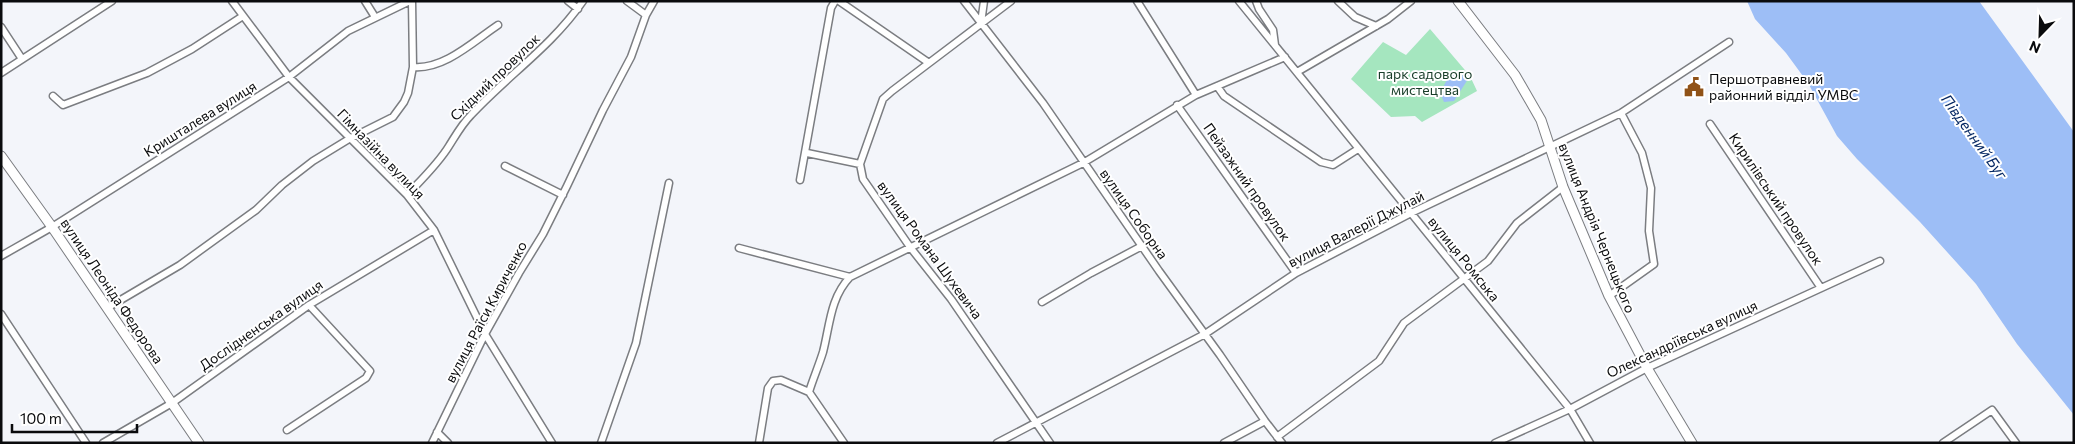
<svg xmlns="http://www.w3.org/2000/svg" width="2075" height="444" font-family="Commissioner,sans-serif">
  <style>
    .green { fill: #a5e6bf }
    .water { fill: #9dbef6 }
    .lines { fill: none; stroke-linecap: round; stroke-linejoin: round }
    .minor-casing { stroke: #7b7d81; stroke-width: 9 }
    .tertiary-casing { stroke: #7b7d81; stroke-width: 11 }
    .minor { stroke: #fff; stroke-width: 6 }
    .tertiary { stroke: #fff; stroke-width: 9 }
    .labels { text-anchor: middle; stroke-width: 4; stroke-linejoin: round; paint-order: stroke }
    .park-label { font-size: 14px; fill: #183d29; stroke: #fff }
    .street-label { font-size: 14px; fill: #0a0b0d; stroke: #fff }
    .poi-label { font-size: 14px; fill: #0a0b0d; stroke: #fff; text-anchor: start }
    .water-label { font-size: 15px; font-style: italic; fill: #062863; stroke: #fff }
  </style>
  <rect width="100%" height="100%" fill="#f3f5fa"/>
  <!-- green -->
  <path class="green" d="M1430 29 1470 76 1477 91 1422 122 1415 116 1391 117 1351 79 1383 42 1406 55Z"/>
  <!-- water -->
  <path class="water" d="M1747 1H1979L2074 132V415L2017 344 1976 284 1920 222 1857 159 1837 136 1808 83 1786 53 1755 19Z
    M1462 74 1470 76 1454 101 1444 102 1440 93 1449 76Z"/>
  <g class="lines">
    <defs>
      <path id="minor" d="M232 1 289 77 407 195 434 230 485 334 552 443
        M365 1 375 17
        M568 1 578 9
        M627 1 646 15
        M839 1 929 63
        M964 1 1043 103 1159 271 1220 355 1265 421 1282 443
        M1011 1 892 91 883 99 860 164 863 179 910 247 951 299 1050 443
        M1137 1 1196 95
        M1239 1 1570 409 1590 443
        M1256 1 1259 9 1273 30 1275 45
        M1338 1 1355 17 1376 26
        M981 23 984 1
        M1 27 22 59
        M413 67C444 70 474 41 498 25
        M1297 72 1388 19 1411 1
        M1 73 112 1
        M1217 86 1224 96 1321 162 1333 165 1358 149
        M53 96 63 105 147 73 192 49 243 16
        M1177 105 1296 273
        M1710 124 1821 288
        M807 153 860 164
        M505 166 563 195
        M800 180 831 8 835 1
        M407 195C421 180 438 164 449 146 456 135 462 124 471 115 508 75 551 47 583 1
        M739 248 850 277
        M1 256 52 227 289 77 348 31 410 1
        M1609 296 1654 264 1649 231 1651 188 1642 153 1621 113
        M1042 302 1091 273 1142 246
        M107 308 180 265 256 210 282 185 313 161 349 139 393 117 404 102 408 93 413 67 412 1
        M1 314 86 443
        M809 392C813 379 819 365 823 352 830 325 830 298 850 277L1083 163 1196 95 1285 57
        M809 392 844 443
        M287 430 366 378 370 371 309 305
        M437 432 448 443
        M1277 437 1379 361 1404 323 1488 261 1517 223 1563 187
        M103 443 172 403 309 305 434 230
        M432 443 485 334 519 273 543 234 567 186 603 110 631 57 646 15 654 1
        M601 443 636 343 669 183
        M759 443 768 388 773 381 781 380 809 392
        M997 443 1205 334 1296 273 1411 213 1621 113 1729 42
        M1224 443 1265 421
        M1495 443 1570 409 1647 368 1880 261
        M1943 443 1992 410 2016 443"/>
      <path id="tertiary" d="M1458 1 1515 75 1541 120 1563 187 1609 296 1647 368 1692 443
        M1 156 52 227 199 443"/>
    </defs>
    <!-- minor casing -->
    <use href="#minor" class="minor-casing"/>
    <!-- tertiary casing -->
    <use href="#tertiary" class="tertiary-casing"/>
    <!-- minor -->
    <use href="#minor" class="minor"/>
    <!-- tertiary -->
    <use href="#tertiary" class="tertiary"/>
  </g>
  <!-- icons -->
  <defs>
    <symbol id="civic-bare" viewBox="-9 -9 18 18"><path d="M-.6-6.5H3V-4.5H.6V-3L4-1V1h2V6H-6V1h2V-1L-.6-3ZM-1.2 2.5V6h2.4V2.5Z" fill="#905217" stroke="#fff" stroke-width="2.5" paint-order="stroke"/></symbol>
  </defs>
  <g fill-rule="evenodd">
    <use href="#civic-bare" x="1680" y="73" width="28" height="28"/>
  </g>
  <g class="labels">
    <!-- park labels -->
    <g class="park-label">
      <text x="1425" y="79">парк садового<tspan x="1425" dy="16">мистецтва</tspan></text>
    </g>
    <!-- street labels -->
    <g class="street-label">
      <text transform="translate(495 77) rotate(-44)" y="5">Східний провулок</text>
      <text transform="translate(200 119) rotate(-32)" y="5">Кришталева вулиця</text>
      <text transform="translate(381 154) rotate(46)" y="5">Гімназійна вулиця</text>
      <text transform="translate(1247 182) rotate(55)" y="5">Пейзажний провулок</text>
      <text transform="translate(1776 199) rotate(56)" y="5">Кирилівський провулок</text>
      <text transform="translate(1134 214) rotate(55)" y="5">вулиця Соборна</text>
      <text transform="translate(1597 228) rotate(68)" y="5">вулиця Андрія Чернецького</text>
      <text transform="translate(1356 229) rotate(-27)" y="5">вулиця Валерії Джулай</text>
      <text transform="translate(930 250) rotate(54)" y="5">вулиця Романа Шухевича</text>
      <text transform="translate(1464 259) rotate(51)" y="5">вулиця Ромська</text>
      <text transform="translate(112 291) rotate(56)" y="5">вулиця Леоніда Федорова</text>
      <text transform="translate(486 312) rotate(-62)" y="5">вулиця Раїси Кириченко</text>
      <text transform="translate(261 325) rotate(-35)" y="5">Дослідненська вулиця</text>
      <text transform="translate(1682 339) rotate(-25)" y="5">Олександріївська вулиця</text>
    </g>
    <!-- poi labels -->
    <g class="poi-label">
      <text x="1709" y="84">Першотравневий<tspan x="1709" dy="16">районний відділ УМВС</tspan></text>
    </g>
    <!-- water labels -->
    <g class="water-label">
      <text transform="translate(1974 137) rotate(54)" y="5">Південний Буг</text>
    </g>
  </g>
  <!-- border -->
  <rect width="2075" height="444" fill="none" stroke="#0a0b0d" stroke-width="5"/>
  <!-- north arrow -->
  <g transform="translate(2040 35) rotate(203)" stroke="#ffffff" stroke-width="4" paint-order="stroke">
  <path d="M0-4L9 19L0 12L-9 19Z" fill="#0a0b0d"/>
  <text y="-8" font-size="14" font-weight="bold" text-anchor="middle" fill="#0a0b0d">N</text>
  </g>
  <!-- scale -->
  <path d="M12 424v8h125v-8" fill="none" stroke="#0a0b0d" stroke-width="2.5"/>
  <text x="20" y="424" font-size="15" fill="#0a0b0d" stroke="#ffffff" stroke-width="4" paint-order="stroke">100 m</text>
</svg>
